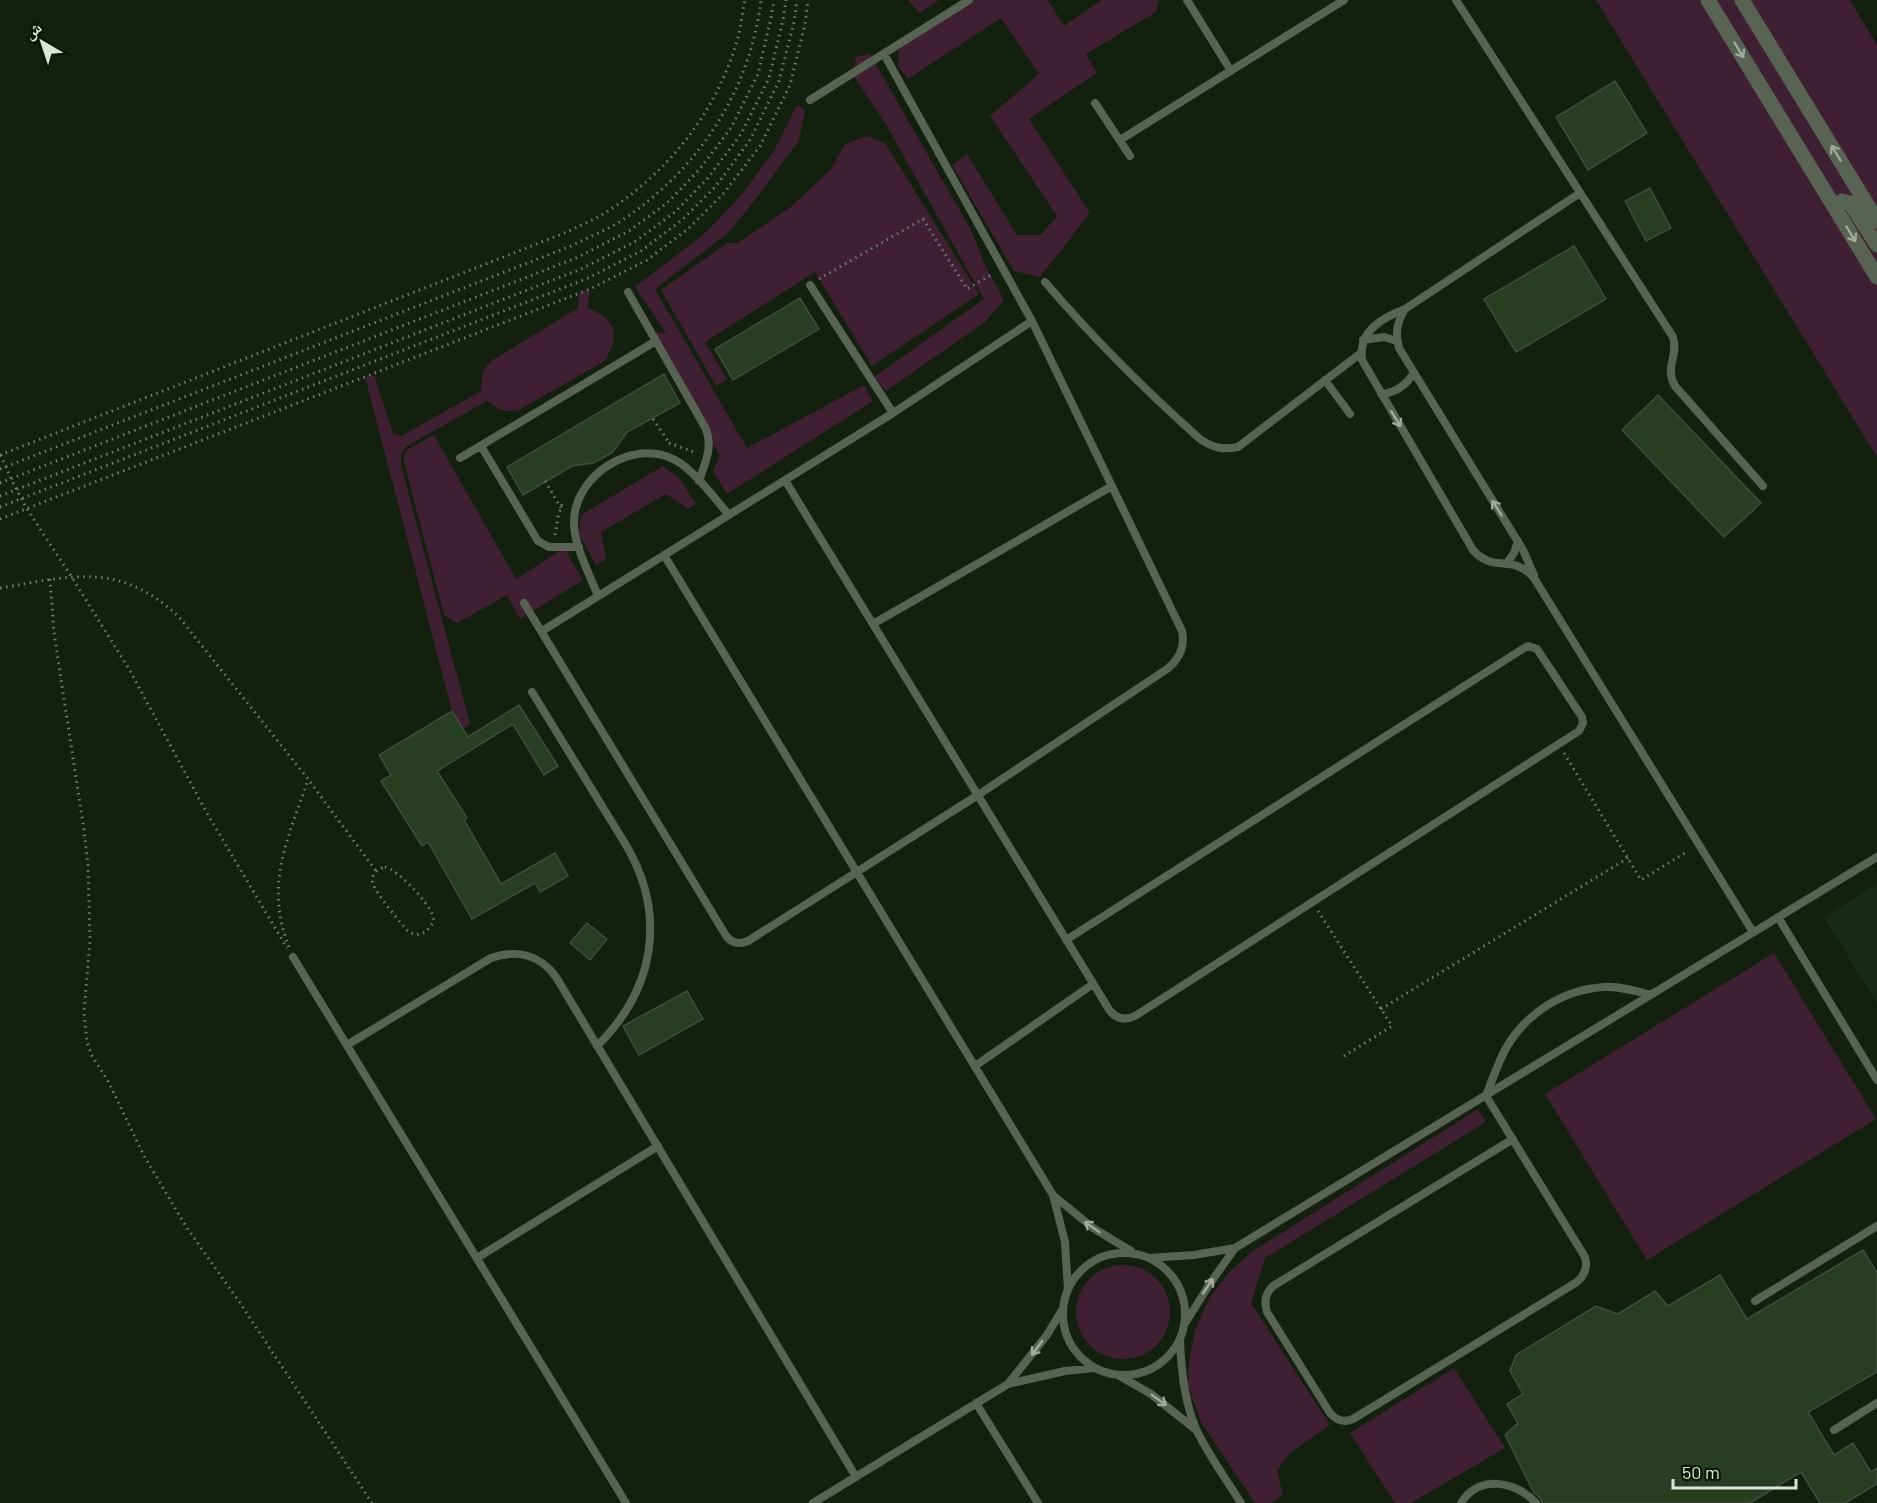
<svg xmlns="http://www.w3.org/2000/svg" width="1877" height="1503" font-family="Barlow,'Noto Naskh Arabic',sans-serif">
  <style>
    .built { fill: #182a13 }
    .green { fill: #3f1f32 }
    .building { fill: #273e20; stroke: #3f4e3b; stroke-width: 1.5 }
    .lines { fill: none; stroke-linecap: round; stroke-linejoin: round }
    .path { stroke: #727d6e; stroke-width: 3; stroke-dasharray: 1.5 4.5; stroke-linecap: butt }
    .service { stroke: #586354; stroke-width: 8 }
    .tertiary { stroke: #586354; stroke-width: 15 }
    .oneway { stroke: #a1aa9d }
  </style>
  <rect width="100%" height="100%" fill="#13200e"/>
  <!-- built -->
  <path class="built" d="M1877 884V1004L1824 917Z"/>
  <!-- green -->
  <path class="green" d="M908 0H939L920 13Z
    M972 0H1048L1064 26 1102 0H1159L1156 12 1086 54 1097 73 1029 119 1090 213 1040 277 1014 271 952 165 967 154 1017 235H1041L1057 216 990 116 1039 74 1001 18 908 79 898 66 899 43Z
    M1596 0H1850L1877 45V457Z
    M870 54 971 230 985 265 1004 300 985 322 886 391 874 377 984 299 885 123 853 75 856 57Z
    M797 105 805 110 799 140 755 200 727 234 655 289 747 448 864 385 873 401 727 494 713 471 720 456 647 332 666 333 635 287 704 234 739 198 774 151Z
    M867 136 885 143 979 294 872 366 815 272 705 342 727 379 716 386 661 290 727 243H738L792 206 831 169 845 144Z
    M590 289 588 308C617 320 620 334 605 361L519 410C504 413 498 409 487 401L407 446 401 455V465L470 724 463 729 452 711 365 377 374 375 393 433 401 436 481 391 483 371 491 361 578 308 579 293Z
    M434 435 516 579 564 548 583 580 520 619 507 595 457 623 444 615 403 458 408 449Z
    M663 466 680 479 696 504 688 509 666 494 601 532 606 559 596 565 579 534 581 515Z
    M1774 953 1876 1119 1647 1260 1545 1094Z
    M1478 1109 1486 1122 1265 1258 1251 1303 1330 1425 1290 1453 1277 1470 1283 1495 1271 1503H1255L1201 1422 1188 1386 1189 1360 1195 1330 1210 1297 1230 1271 1253 1251Z
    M1076 1312a47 47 0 1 1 94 0a47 47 0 1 1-94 0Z
    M1454 1368 1505 1448 1411 1503H1395L1350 1433Z"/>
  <!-- building -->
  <path class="building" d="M1615 81 1647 133 1588 170 1556 117Z
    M1650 188 1671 228 1646 241 1625 201Z
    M1574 246 1606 299 1516 352 1484 299Z
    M800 298 819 329 733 380 715 349Z
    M664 374 680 403 627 432 612 453 593 463 572 466 523 495 507 467Z
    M1658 395 1761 503 1724 537 1622 430Z
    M519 705 558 766 544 775 513 724 437 771 467 818 464 820 501 884 555 853 568 876 540 892 535 883 472 919 428 842 422 846 381 781 391 775 379 755 452 711 468 737Z
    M587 923 607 939 590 960 570 943Z
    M687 991 703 1019 639 1055 623 1026Z
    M1863 1250 1877 1273V1372L1808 1412 1834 1455 1853 1443 1871 1472 1877 1468V1484L1845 1503H1820L1801 1472 1750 1503H1542L1541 1499 1534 1493 1505 1435 1518 1423 1507 1404 1523 1394 1510 1371 1516 1355 1596 1306 1618 1314 1655 1291 1668 1306 1720 1275 1747 1319Z"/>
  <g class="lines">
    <!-- path -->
    <path class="path" d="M819 279 923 219 967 289 994 273
      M653 419 670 444
      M669 443 697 453
      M0 455 567 232C581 225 596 219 608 211 670 170 716 112 737 41 741 28 742 13 745 0
      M1 455 11 479 27 509 71 576 129 669 208 815 287 948
      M0 469 571 246C588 237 608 230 624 219 699 168 750 91 761 0
      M545 481 561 508
      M0 483 576 258 629 231 667 203 698 171 731 128 758 74 771 18 774 0
      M0 496 581 269 636 241 675 212 707 179 741 134 769 78 783 20 786 0
      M0 507 586 279 641 251 682 220 716 186 750 140 779 81 794 22 797 0
      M0 519 590 289 647 260 689 228 724 193 760 146 790 85 805 24 808 0
      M555 535 558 517 563 501
      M50 579 54 633 84 830 88 866 90 940 84 1013 87 1042 92 1056 108 1081 144 1156 187 1228 240 1303 372 1503
      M0 588C72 576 120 561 179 617L308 779 376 871
      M1564 753 1641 880 1688 851
      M385 867C398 870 427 901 432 914 434 918 433 919 433 923L426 932 416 935C411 933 411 933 407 930 401 924 375 892 373 884 370 875 377 869 385 867Z
      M1318 911 1392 1026 1344 1056
      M289 947C264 884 288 839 308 780
      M1381 1009 1628 858"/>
    <!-- service -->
    <path class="service" d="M1187 0 1231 71
      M1456 0 1673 337C1679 355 1664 368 1675 386L1763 486
      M810 100 969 0
      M1095 103 1130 156
      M1120 140 1344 0
      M1580 193 1405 309C1382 318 1358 331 1362 360L1473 550C1494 574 1513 553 1534 578L1753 932
      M1045 282C1093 338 1145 390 1200 439 1213 448 1223 450 1238 447L1361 353
      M810 285 893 413
      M628 292 706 429C713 448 705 463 699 481
      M1405 309C1397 322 1395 333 1399 348L1523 550 1534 575
      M1363 340 1384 337 1397 341
      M1325 380 1350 414
      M1381 394C1396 393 1406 385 1414 373
      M481 446 538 541 549 547H579
      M460 458 656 341
      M785 480 811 523 1110 1011C1117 1019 1125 1021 1135 1016L1579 731 1583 723 1582 717 1537 649 1528 646 1524 648 1066 940
      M664 555 1053 1195 1065 1242 1068 1290
      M1507 563 1514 553 1518 541
      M598 596C590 575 574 546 574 523 573 476 633 437 675 460 693 469 715 499 729 515
      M524 603 725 934C730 943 739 945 748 941L978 795 1167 669C1180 659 1185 647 1182 631L1032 321 884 54
      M873 624 1112 486
      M542 631 893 413 1032 321
      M532 692 626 845C667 915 655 989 597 1046
      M1778 917 1877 1080
      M293 957 626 1503
      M347 1045 491 958C517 949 540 955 556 977L856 1477
      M975 1066 1093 984
      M1513 1139 1273 1286C1265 1294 1264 1301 1267 1312L1330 1413C1336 1420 1344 1423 1353 1419L1577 1282C1585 1275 1588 1267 1585 1257L1486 1096C1492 1080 1498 1063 1506 1048 1526 1013 1564 989 1605 987 1620 986 1636 991 1651 995
      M1054 1196 1093 1228 1131 1251
      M1063 1314a61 61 0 1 1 122 0a61 61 0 1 1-122 0Z
      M477 1258 658 1146
      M1150 1258 1194 1255 1235 1248 1877 857
      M1755 1301 1877 1226
      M1186 1322 1209 1285 1235 1248
      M1180 1339C1181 1369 1184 1403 1197 1431 1209 1456 1226 1479 1241 1503
      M1118 1375 1151 1394 1195 1429
      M1008 1384 1047 1335 1062 1310
      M976 1403 1038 1503
      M1834 1430 1877 1403
      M813 1503 1008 1384 1065 1371 1095 1368
      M1461 1503C1479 1474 1516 1481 1536 1503"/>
    <!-- tertiary -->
    <path class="tertiary" d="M1708 0 1877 277
      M1742 0 1877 221
      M1834 206 1842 201 1850 203 1877 245"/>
  </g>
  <!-- one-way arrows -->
  <defs><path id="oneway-shaft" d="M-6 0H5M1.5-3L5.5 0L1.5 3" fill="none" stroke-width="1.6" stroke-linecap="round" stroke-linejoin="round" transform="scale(1.5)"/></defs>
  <g class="oneway">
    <use href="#oneway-shaft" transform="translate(1739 50) rotate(59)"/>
    <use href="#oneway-shaft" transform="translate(1836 153) rotate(-121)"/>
    <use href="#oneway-shaft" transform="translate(1851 234) rotate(59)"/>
    <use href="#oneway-shaft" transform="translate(1396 419) rotate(59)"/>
    <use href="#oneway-shaft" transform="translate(1497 508) rotate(-122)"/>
    <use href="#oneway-shaft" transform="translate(1092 1227) rotate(-145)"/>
    <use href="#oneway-shaft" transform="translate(1208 1286) rotate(-56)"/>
    <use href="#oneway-shaft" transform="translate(1037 1348) rotate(126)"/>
    <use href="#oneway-shaft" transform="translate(1159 1400) rotate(35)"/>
  </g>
  <!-- north arrow -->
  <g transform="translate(42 42) rotate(321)" stroke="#0a1706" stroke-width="4.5" paint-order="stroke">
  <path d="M0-4.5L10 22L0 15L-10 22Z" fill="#dce5d9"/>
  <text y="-9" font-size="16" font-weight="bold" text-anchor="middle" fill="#dce5d9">ش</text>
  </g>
  <!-- scale -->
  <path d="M1673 1479v9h123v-9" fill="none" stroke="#dce5d9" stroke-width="3"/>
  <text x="1682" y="1479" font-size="18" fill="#dce5d9" stroke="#0a1706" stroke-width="4.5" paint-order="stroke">50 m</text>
</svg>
